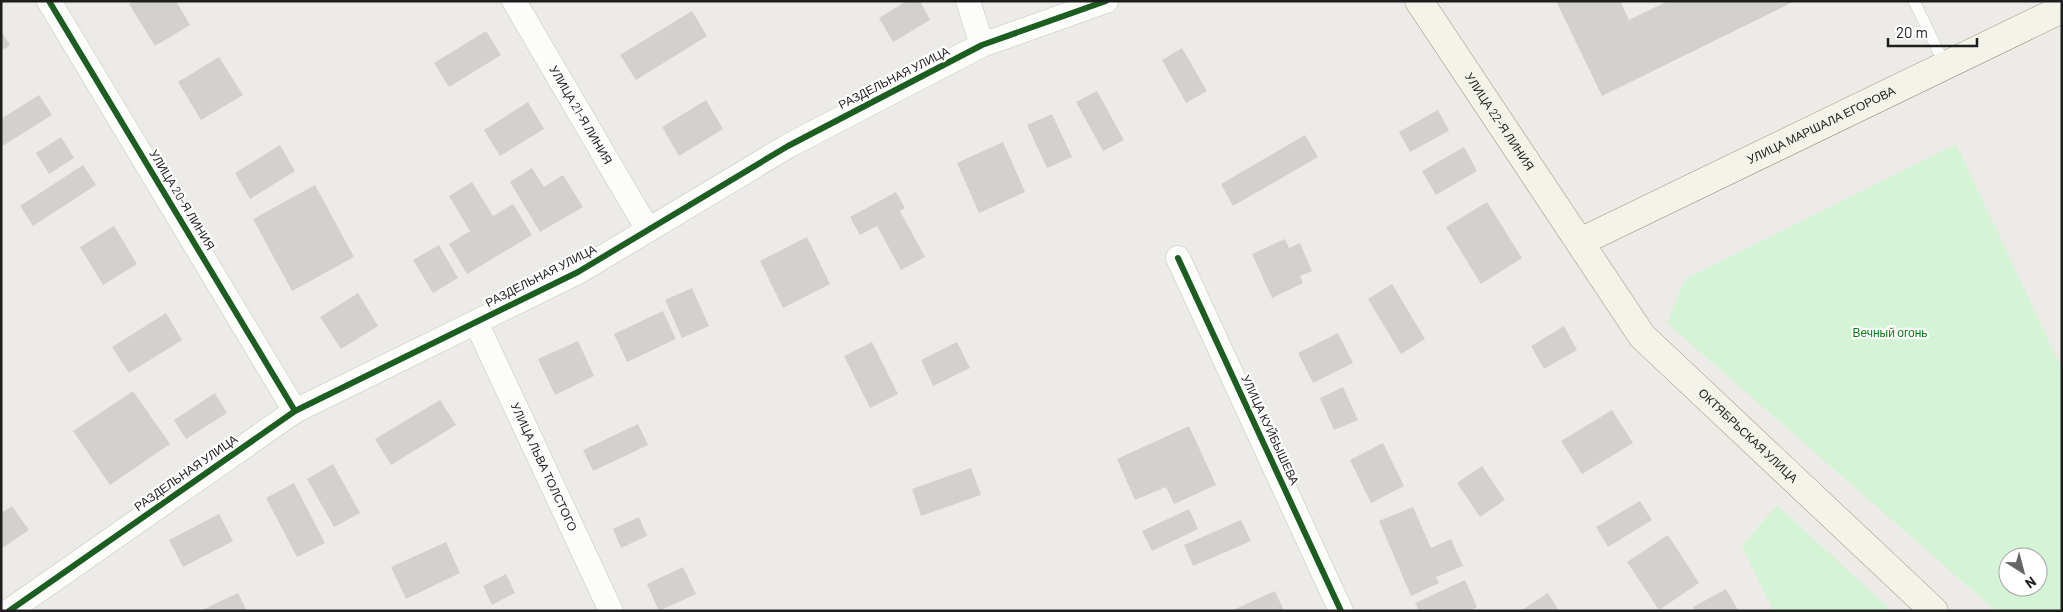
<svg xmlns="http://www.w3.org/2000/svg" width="2063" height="612" font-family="Barlow,sans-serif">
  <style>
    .park { fill: #d4f4d5; fill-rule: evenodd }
    .building { fill: #d3d1ce }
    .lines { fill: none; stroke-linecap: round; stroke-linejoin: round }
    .lane-casing { stroke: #c5c4c3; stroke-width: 12 }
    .street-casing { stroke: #c5c4c3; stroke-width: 25 }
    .secondary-casing { stroke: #95977e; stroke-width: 29 }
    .lane { stroke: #fcfcfb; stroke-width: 11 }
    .street { stroke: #fcfcfb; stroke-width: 24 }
    .secondary { stroke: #f3f3ea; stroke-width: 28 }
    .cycleway-casing { stroke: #fff; stroke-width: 9 }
    .cycleway { stroke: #1b5e20; stroke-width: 6 }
    .labels { text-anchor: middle; stroke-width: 4.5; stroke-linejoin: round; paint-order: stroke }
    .street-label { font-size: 12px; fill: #1e1e1e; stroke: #fff }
    .park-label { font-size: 12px; fill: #088115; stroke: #fff }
  </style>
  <rect width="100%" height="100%" fill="#edebe7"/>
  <!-- park -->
  <path class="park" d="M1956 144 2062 369V611H1996L1667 323 1685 279ZM2008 557H2038V587H2008Z
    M1777 505 1892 611H1773L1742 546Z"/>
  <!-- building -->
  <path class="building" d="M134 1H176L190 25 155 46 129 4Z
    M907 1H920L930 20 893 42 879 18Z
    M1556 1H1620L1629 20 1668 1H1795L1602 96Z
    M692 11 707 36 636 80 620 55Z
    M1 31 10 45 1 51Z
    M486 31 501 55 449 87 434 63Z
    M1182 48 1207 91 1186 103 1162 60Z
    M219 57 243 95 201 120 178 82Z
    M1097 91 1124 140 1103 151 1076 102Z
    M39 95 52 115 1 147V119Z
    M706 100 723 129 679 156 662 127Z
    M528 102 544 129 500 156 484 130Z
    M1438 110 1449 131 1410 152 1399 132Z
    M1052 114 1072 157 1047 168 1027 125Z
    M1305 135 1318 157 1233 206 1221 184Z
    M61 137 74 158 49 174 36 153Z
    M1003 142 1025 192 979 213 957 163Z
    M280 145 295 171 250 199 235 173Z
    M1464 147 1477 171 1436 195 1422 171Z
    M83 165 96 185 33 226 20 206Z
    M532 168 544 187 563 175 583 207 540 232 510 182Z
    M472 182 493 216 513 204 532 235 467 274 449 244 470 231 449 196Z
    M315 185 354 257 292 291 253 219Z
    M896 192 905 208 900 211 925 257 901 270 877 226 860 235 850 217Z
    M1487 202 1522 258 1481 284 1446 227Z
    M114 226 137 264 103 285 80 247Z
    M807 237 830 284 783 308 760 261Z
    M1285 239 1289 248 1300 243 1312 271 1300 276 1303 283 1272 298 1252 254Z
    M439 245 458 278 433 293 413 260Z
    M1392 284 1425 339 1401 354 1368 299Z
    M692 288 709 326 682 338 665 300Z
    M358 293 378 326 341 349 320 317Z
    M663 311 676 339 627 362 614 334Z
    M166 313 182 340 129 373 112 347Z
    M1564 326 1577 350 1544 369 1531 346Z
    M1338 333 1353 363 1313 383 1298 353Z
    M578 341 594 376 555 395 538 359Z
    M872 342 898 394 870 408 844 356Z
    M957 342 970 368 933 386 921 360Z
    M1343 387 1358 420 1334 430 1320 398Z
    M133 391 170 444 110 485 73 431Z
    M215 393 227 413 186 439 174 420Z
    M440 400 456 425 391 465 375 439Z
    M1612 410 1633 443 1582 474 1561 441Z
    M638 424 648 445 593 471 583 450Z
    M1189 426 1216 485 1174 504 1166 487 1135 500 1117 459Z
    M1383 443 1404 486 1371 503 1350 460Z
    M333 464 360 513 334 527 307 479Z
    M1482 466 1505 500 1480 517 1457 483Z
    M971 468 981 495 921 516 912 489Z
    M294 483 325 543 297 557 266 498Z
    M1640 501 1652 520 1608 547 1596 527Z
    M12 506 29 530 1 549V513Z
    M1413 507 1431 548 1451 539 1463 566 1436 577 1439 583 1411 596 1379 521Z
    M1189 509 1198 529 1152 551 1142 531Z
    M219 514 233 541 183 567 169 540Z
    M639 517 647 536 621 548 613 529Z
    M1241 520 1251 541 1193 566 1184 545Z
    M1668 535 1699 583 1659 610 1627 562Z
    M446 542 460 573 406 599 391 567Z
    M683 567 696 594 659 611 647 584Z
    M506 574 515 593 492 605 483 586Z
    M1465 580 1477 607 1469 611H1419L1415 603Z
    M1726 589 1738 610 1695 611 1693 607Z
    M1275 591 1284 611H1231Z
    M238 593 247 611H200Z
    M1548 593 1559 611H1522V610Z"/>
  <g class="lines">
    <defs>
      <path id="lane" d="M1914 1 1945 65"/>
      <g id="street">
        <path d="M49 1 295 411"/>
        <path id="s1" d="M514 1 648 230"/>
        <path d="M968 1 982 45"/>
        <path d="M1178 258 1341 611"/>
        <path id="s2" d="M476 322 611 611"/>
        <path d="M9 611 295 411 578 272 788 146 982 45 1106 1"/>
      </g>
      <g id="secondary">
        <path id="s3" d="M1419 1 1642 336 1934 611"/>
        <path id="s4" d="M1580 242 2062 9"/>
      </g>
    </defs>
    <!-- lane casing -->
    <use href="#lane" class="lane-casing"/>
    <!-- street casing -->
    <use href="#street" class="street-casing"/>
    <!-- secondary casing -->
    <use href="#secondary" class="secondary-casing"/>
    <!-- lane -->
    <use href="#lane" class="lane"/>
    <!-- street -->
    <use href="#street" class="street"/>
    <!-- secondary -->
    <use href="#secondary" class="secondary"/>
    <defs>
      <path id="cycleway" d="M49 1 295 411
        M1178 258 1341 611
        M9 611 295 411 578 272 788 146 982 45 1106 1"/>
    </defs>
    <!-- cycleway casing -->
    <use href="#cycleway" class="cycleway-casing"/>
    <!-- cycleway -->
    <use href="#cycleway" class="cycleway"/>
  </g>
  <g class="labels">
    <!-- street labels -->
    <g class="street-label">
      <text transform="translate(894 78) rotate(-27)" y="4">РАЗДЕЛЬНАЯ УЛИЦА</text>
      <text dy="4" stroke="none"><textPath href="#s1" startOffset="132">УЛИЦА 21-Я ЛИНИЯ</textPath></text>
      <text dy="4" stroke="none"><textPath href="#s3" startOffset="145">УЛИЦА 22-Я ЛИНИЯ</textPath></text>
      <text dy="4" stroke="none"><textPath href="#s4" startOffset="268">УЛИЦА МАРШАЛА ЕГОРОВА</textPath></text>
      <text transform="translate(182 200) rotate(59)" y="4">УЛИЦА 20-Я ЛИНИЯ</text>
      <text transform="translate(541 276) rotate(-27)" y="4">РАЗДЕЛЬНАЯ УЛИЦА</text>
      <text transform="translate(1270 430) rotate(65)" y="4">УЛИЦА КУЙБЫШЕВА</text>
      <text dy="4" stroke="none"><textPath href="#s3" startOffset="548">ОКТЯБРЬСКАЯ УЛИЦА</textPath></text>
      <text dy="4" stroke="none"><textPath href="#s2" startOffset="160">УЛИЦА ЛЬВА ТОЛСТОГО</textPath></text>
      <text transform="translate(186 473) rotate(-35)" y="4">РАЗДЕЛЬНАЯ УЛИЦА</text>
    </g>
    <!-- park labels -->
    <g class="park-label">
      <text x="1890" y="337">Вечный огонь</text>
    </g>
  </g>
  <!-- border -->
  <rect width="2063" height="612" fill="none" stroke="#1e1e1e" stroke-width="5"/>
  <!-- north arrow -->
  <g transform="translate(2023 572) rotate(144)"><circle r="24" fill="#ffffff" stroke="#a5a5a5"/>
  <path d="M0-4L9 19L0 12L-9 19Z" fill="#666664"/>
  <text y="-8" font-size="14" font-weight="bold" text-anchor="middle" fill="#1e1e1e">N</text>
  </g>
  <!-- scale -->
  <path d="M1888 38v8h89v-8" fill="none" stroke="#1e1e1e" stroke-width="2.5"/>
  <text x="1896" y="38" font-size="15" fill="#1e1e1e" stroke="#ffffff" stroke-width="4" paint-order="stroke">20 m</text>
</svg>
